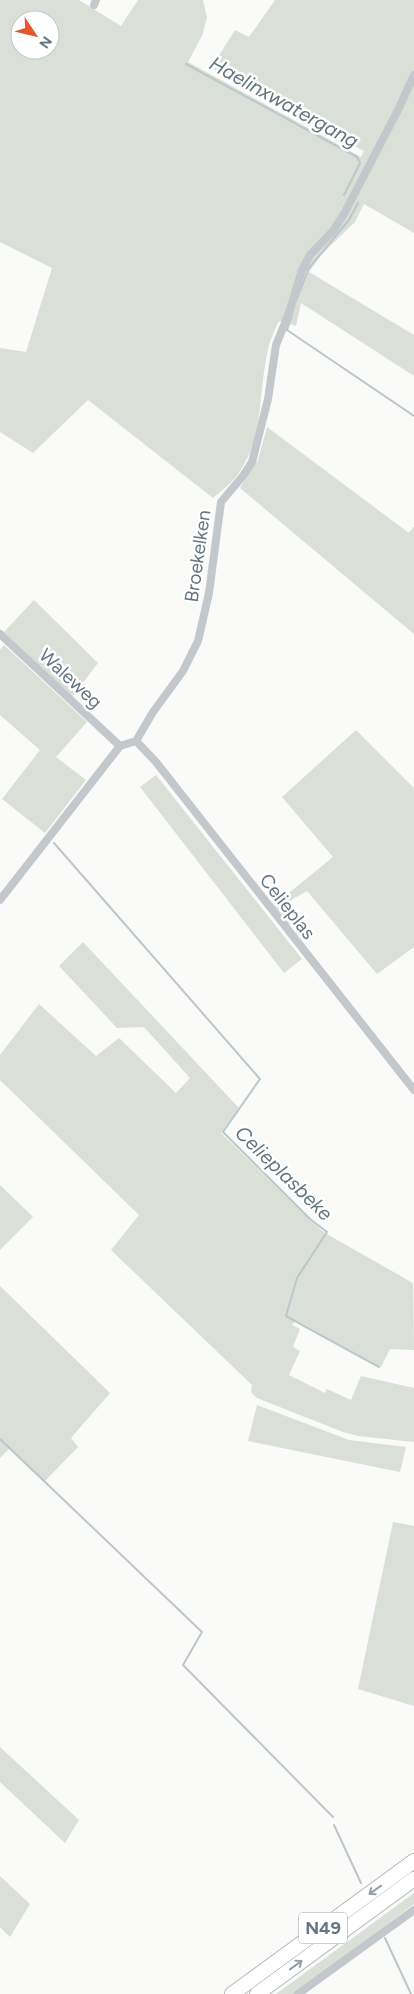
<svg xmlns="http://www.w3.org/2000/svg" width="414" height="1994" font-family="Figtree,sans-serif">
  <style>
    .green { fill: #dadfd7; fill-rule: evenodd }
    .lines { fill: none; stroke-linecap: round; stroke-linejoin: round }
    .stream { stroke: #bbc7cb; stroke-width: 2 }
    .trunk-casing { stroke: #b4b9bd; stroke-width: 16 }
    .minor { stroke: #c3c8cc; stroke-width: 8 }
    .trunk { stroke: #fff; stroke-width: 14 }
    .oneway { stroke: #939fa8 }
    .labels { text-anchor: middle; stroke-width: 5; stroke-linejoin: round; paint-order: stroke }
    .shield { fill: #fff; stroke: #939fa8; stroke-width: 1 }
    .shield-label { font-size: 18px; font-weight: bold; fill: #657683 }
    .street-label { font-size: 19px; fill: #657683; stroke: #fff }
    .water-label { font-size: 20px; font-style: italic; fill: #60757c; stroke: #fff }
  </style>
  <rect width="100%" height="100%" fill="#fafaf8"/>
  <!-- green -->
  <path class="green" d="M0 0H79L121 26 138 0H203L207 18 202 36 188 62 361 157 364 151 224 78 214 69 215 62 235 30 249 37 275 0H414V233L364 204 355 222 321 255 309 272 414 335V376L301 303 296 326 279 321C274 331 269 342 267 354 259 392 263 440 238 474 232 483 222 490 213 498L88 400 33 453 0 432V348L26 352 52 268 0 242ZM20 20H50V50H20Z
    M267 427 409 533 414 526V634L240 488 258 460Z
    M34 600 98 663 72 697 4 632Z
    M4 645 87 722 56 757 86 780 45 833 2 799 40 750 0 715V650Z
    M356 730 414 788V947L377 974 307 891 288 902 292 922 289 925 274 905 333 857 282 797Z
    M156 775 302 959 284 973 140 787Z
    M83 942 239 1108 221 1133 311 1221 325 1233 413 1283 414 1350 390 1349 381 1367 296 1320 292 1325 300 1329 293 1347 300 1351 289 1375 325 1393 327 1389 351 1400 361 1376 414 1388V1442L358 1436 343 1432 257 1398 251 1392 252 1385 111 1250 139 1215 0 1080V1055L39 1004 96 1056 119 1038 176 1093 190 1078 144 1027 117 1028 59 966Z
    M0 1185 33 1217 0 1250Z
    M0 1286 110 1393 71 1438 78 1447 45 1481 10 1448 0 1458Z
    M257 1405 349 1440 406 1447 400 1472 248 1441Z
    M393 1522 414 1526V1706L358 1689Z
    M0 1747 79 1820 65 1843 0 1782Z
    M0 1876 30 1904 10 1937 0 1927Z
    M414 1893V1904L294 1994H276Z"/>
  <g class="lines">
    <!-- stream -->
    <path class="stream" d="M186 64 357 157 360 163 344 195
      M296 301 309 268 349 220 358 203
      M292 315 287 330 414 416
      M54 843 260 1079 223 1132 310 1219 327 1232 297 1278 286 1316 379 1367
      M0 1439 202 1632 183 1665 333 1817
      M334 1825 361 1883
      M385 1938 411 1994"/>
    <defs>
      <path id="trunk" d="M232 1994 414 1861
        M257 1994 414 1879"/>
    </defs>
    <!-- trunk casing -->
    <use href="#trunk" class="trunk-casing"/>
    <!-- minor -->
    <path class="minor" d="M94 5 96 0
      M0 634 120 746
      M136 741 156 762 414 1090
      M0 900 120 746 136 741 153 712 183 671 198 641 209 593 221 502 243 476 252 462 268 399 276 345 289 313 302 270 310 255 333 231 344 214 399 108 414 75
      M298 1994 414 1910"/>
    <!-- trunk -->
    <use href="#trunk" class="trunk"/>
  </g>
  <!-- one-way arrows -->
  <defs><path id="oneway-shaft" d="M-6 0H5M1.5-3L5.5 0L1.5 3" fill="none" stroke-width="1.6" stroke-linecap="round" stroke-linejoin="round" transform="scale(1.25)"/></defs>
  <g class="oneway">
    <use href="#oneway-shaft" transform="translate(375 1890) rotate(144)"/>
    <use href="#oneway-shaft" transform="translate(296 1965) rotate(-36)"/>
  </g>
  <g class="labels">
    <!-- shield labels -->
    <rect class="shield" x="299" y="1912.5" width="48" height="31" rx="4"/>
    <g class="shield-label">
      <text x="323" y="1934">N49</text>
    </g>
    <!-- street labels -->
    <g class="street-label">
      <text transform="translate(197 556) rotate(-82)" y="7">Broekelken</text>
      <text transform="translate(71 678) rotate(43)" y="7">Waleweg</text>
      <text transform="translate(288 906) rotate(52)" y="7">Celieplas</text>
    </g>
    <!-- water labels -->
    <g class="water-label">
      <text transform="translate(284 102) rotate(29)" y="7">Haelinxwatergang</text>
      <text transform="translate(284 1173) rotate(44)" y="7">Celieplasbeke</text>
    </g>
  </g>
  <!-- north arrow -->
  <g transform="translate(35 35) rotate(125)"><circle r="24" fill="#ffffff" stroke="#c1c8cd"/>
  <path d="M0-4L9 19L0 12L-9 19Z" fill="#e4572e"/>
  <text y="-8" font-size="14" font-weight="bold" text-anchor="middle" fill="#657683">N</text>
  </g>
</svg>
